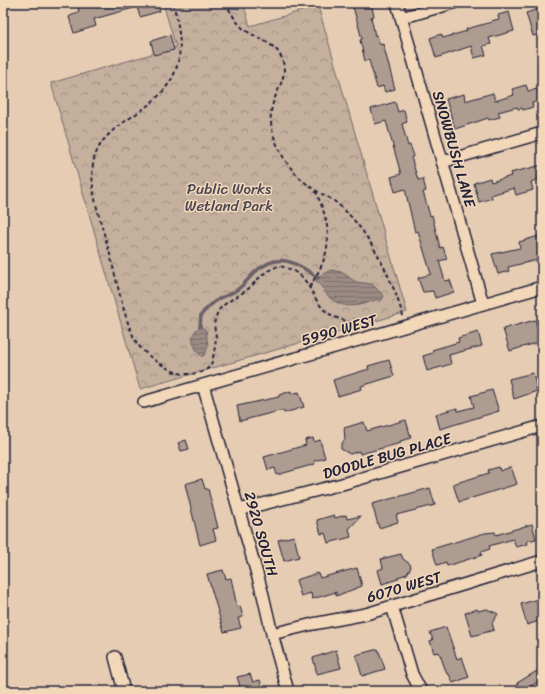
<svg xmlns="http://www.w3.org/2000/svg" width="545" height="694" font-family="Sriracha,sans-serif">
  <style>
    .park { fill: url(#park-crowns); stroke: #74696c }
    .water { fill: url(#water-rules); stroke: #6b6167 }
    .lines { fill: none; stroke-linecap: round; stroke-linejoin: round }
    .stream { stroke: #6b6167; stroke-width: 3.5 }
    .building { fill: #af9c91; stroke: #22223b }
    .minor-casing { stroke: #22223b; stroke-width: 14 }
    .path { stroke: #22223b; stroke-width: 2; stroke-dasharray: 4 3; stroke-linecap: butt }
    .minor { stroke: #f2d7b9; stroke-width: 11 }
    .labels { text-anchor: middle; stroke-width: 3; stroke-linejoin: round; paint-order: stroke }
    .street-label { font-size: 15px; fill: #22223b; stroke: #f2d7b9 }
    .park-label { font-size: 15px; fill: #4b4654; stroke: #f2d7b9 }
  </style>
  <defs>
    <pattern id="park-crowns" width="20" height="18" patternUnits="userSpaceOnUse"><rect width="20" height="18" fill="#c5b09e"/><path d="M2 6a3 3 0 1 1 6 0M12 15a3 3 0 1 1 6 0" fill="none" stroke="#a08f82"/></pattern>
    <pattern id="water-rules" width="6" height="5" patternUnits="userSpaceOnUse"><rect width="6" height="5" fill="#9b8b84"/><path d="M0 2.5h6" fill="none" stroke="#7e716d"/></pattern>
  </defs>
  <rect width="100%" height="100%" fill="#e5ccb2"/>
  <filter id="ink" filterUnits="userSpaceOnUse"><feTurbulence type="fractalNoise" baseFrequency=".025" numOctaves="2"/><feDisplacementMap in="SourceGraphic" scale="8" xChannelSelector="R" yChannelSelector="G"/><feConvolveMatrix kernelMatrix="1 2 1 2 8 2 1 2 1" color-interpolation-filters="sRGB"/></filter>
  <g filter="url(#ink)">
    <!-- park -->
    <path class="park" d="M163 3H243L250 26 318 6 407 312 140 389 51 83 176 47Z"/>
    <!-- water -->
    <path class="water" d="M331 270 341 272 356 282 372 284 384 296 381 301 377 299C360 306 343 311 328 296 324 291 321 285 316 281L319 276Z
      M200 327 206 330 208 346 205 354 202 357C194 349 187 334 200 327Z"/>
    <g class="lines">
      <!-- stream -->
      <path class="stream" d="M200 327 201 315C206 309 212 303 219 299 226 295 232 294 238 289 244 285 248 279 253 274 277 251 295 261 318 278"/>
    </g>
    <!-- building -->
    <path class="building" d="M91 3H157L160 11 140 17 137 7 94 19 96 26 74 33 69 17 79 11 78 7Z
      M352 3H371L374 16 371 17 375 36 377 35 380 45 383 44 395 89 385 92 383 86 377 88 369 60 365 61 360 40 362 39Z
      M542 8V34L533 36 526 13Z
      M509 12 514 31 489 38 491 44 483 46 486 55 474 58 471 46 436 58 430 38 441 34 443 38 467 31 466 29 492 22 491 21 499 19 498 15Z
      M170 35 174 50 154 55 151 41Z
      M526 85 528 91 538 89 542 100 532 103 533 107 523 110 522 108 518 109 517 107 498 112 500 117 489 120 488 118 455 129 446 99 464 94 465 101 493 93 495 101 514 95 512 89Z
      M395 102 398 112 404 110 407 122 402 124 408 146 410 145 414 156 411 157 418 180 423 179 426 191 423 192 430 216 432 215 440 248 443 247 447 259 439 261 445 281 450 280 454 292 435 298 433 291 423 292 418 278 431 274 418 231 415 232 405 189 395 192 391 177 401 174 386 121 375 124 371 109Z
      M542 165V178L531 182 533 190 516 195 514 188 491 195 492 198 479 202 474 183 490 178 491 182 511 176 510 173Z
      M542 235 541 259 508 267 509 271 498 274 492 254 520 248 519 242Z
      M535 320 542 341 510 351 503 329Z
      M478 332 482 346 449 355 451 364 427 371 423 356 433 353 432 350 459 342 458 338Z
      M389 360 394 376 361 386 362 389 338 396 333 380 369 369 368 366Z
      M533 373 537 391 514 399 509 379Z
      M492 390 499 411 440 429 436 414 457 408 458 411 474 407 471 396Z
      M291 391V394L299 392 304 407 284 413 283 410 240 421 237 406 279 397V395Z
      M406 420 411 438 400 441 401 443 360 454 359 451 350 454 341 449V445L345 439 344 428 364 422 367 431Z
      M313 438 314 442 320 440 325 458 314 461 315 464 277 475 275 468 268 470 264 457 306 445 305 440Z
      M186 440 189 449 181 451 178 443Z
      M499 467 500 471 511 467 517 484 459 502 453 484 489 473 488 470Z
      M202 479 205 489H208L218 528 213 529 216 540 200 545 185 484Z
      M430 488 435 505 396 515 398 522 379 528 372 504Z
      M334 515 335 518 346 515 347 519 361 516 349 529 351 537 328 543 325 533 321 534 317 520Z
      M532 524 536 539 527 541 528 544 516 547 513 539 489 546 490 549 481 552 482 555 447 566 446 562 437 565 432 549 485 533 495 532 496 535Z
      M294 536 299 557 284 561 278 540Z
      M401 554 403 559 410 564 411 567 407 574 398 577V579L382 584 378 570 383 568 381 559Z
      M357 568 362 586 336 596V592L312 599 311 593 301 596 296 580 318 573 320 578Z
      M223 570 226 579 231 578 237 607 240 606 243 617 238 618 241 628 224 632 207 574Z
      M539 599 542 611V620L527 625 521 604Z
      M477 609 478 611 487 609 498 614 492 623 494 630 472 636 465 613Z
      M446 627 457 659 462 657 469 677 453 683 449 674H447L439 652 434 653 430 641 433 640 430 632Z
      M378 649 385 669 362 676 356 655Z
      M336 650 341 668 317 674 313 658Z
      M542 668V680L521 691 517 683Z
      M250 674 253 682 260 680 263 691H232L231 689 240 686 237 677Z"/>
    <g class="lines">
      <defs>
        <path id="minor" d="M397 3 483 304
          M401 18 453 3
          M442 162 542 133
          M203 385 263 595 272 634 288 691
          M144 402 542 287
          M239 510 342 484 542 426
          M392 606 412 674 421 691
          M272 634 313 624 366 614 542 561
          M115 657 124 691"/>
      </defs>
      <!-- minor casing -->
      <use href="#minor" class="minor-casing"/>
      <!-- path -->
      <path class="path" d="M173 3C188 59 180 86 130 118 115 128 101 138 95 156 86 183 102 225 109 251 116 276 125 327 139 346 146 354 155 361 164 366 171 371 178 374 187 374 195 374 205 373 210 366 214 359 215 346 216 338 216 332 213 326 215 320 216 317 217 313 219 310 226 301 239 296 248 289 254 284 259 277 266 272 269 270 275 267 279 266 282 266 286 268 289 269 311 276 311 301 328 313 339 321 354 322 366 326
        M225 3C231 12 236 23 245 30 258 39 276 43 282 59 288 75 279 86 274 100 266 120 274 142 285 160 293 172 303 182 315 190 321 194 328 197 334 201 367 226 392 277 403 316
        M310 287C315 277 322 267 325 256 332 233 325 212 315 190"/>
      <!-- minor -->
      <use href="#minor" class="minor"/>
    </g>
  </g>
  <g class="labels">
    <!-- street labels -->
    <g class="street-label">
      <text transform="translate(454 149) rotate(74)" y="5">SNOWBUSH LANE</text>
      <text transform="translate(339 330) rotate(-16)" y="5">5990 WEST</text>
      <text transform="translate(387 456) rotate(-16)" y="5">DOODLE BUG PLACE</text>
      <text transform="translate(261 534) rotate(74)" y="5">2920 SOUTH</text>
      <text transform="translate(404 587) rotate(-16)" y="5">6070 WEST</text>
    </g>
    <!-- park labels -->
    <g class="park-label">
      <text x="229" y="194">Public Works<tspan x="229" dy="17">Wetland Park</tspan></text>
    </g>
  </g>
  <!-- margin -->
  <rect width="545" height="694" fill="none" stroke="#f2d7b9" stroke-width="16"/>
  <rect x="8" y="8" width="529" height="678" fill="none" stroke="#22223b" stroke-width="1.5" filter="url(#ink)"/>
</svg>
